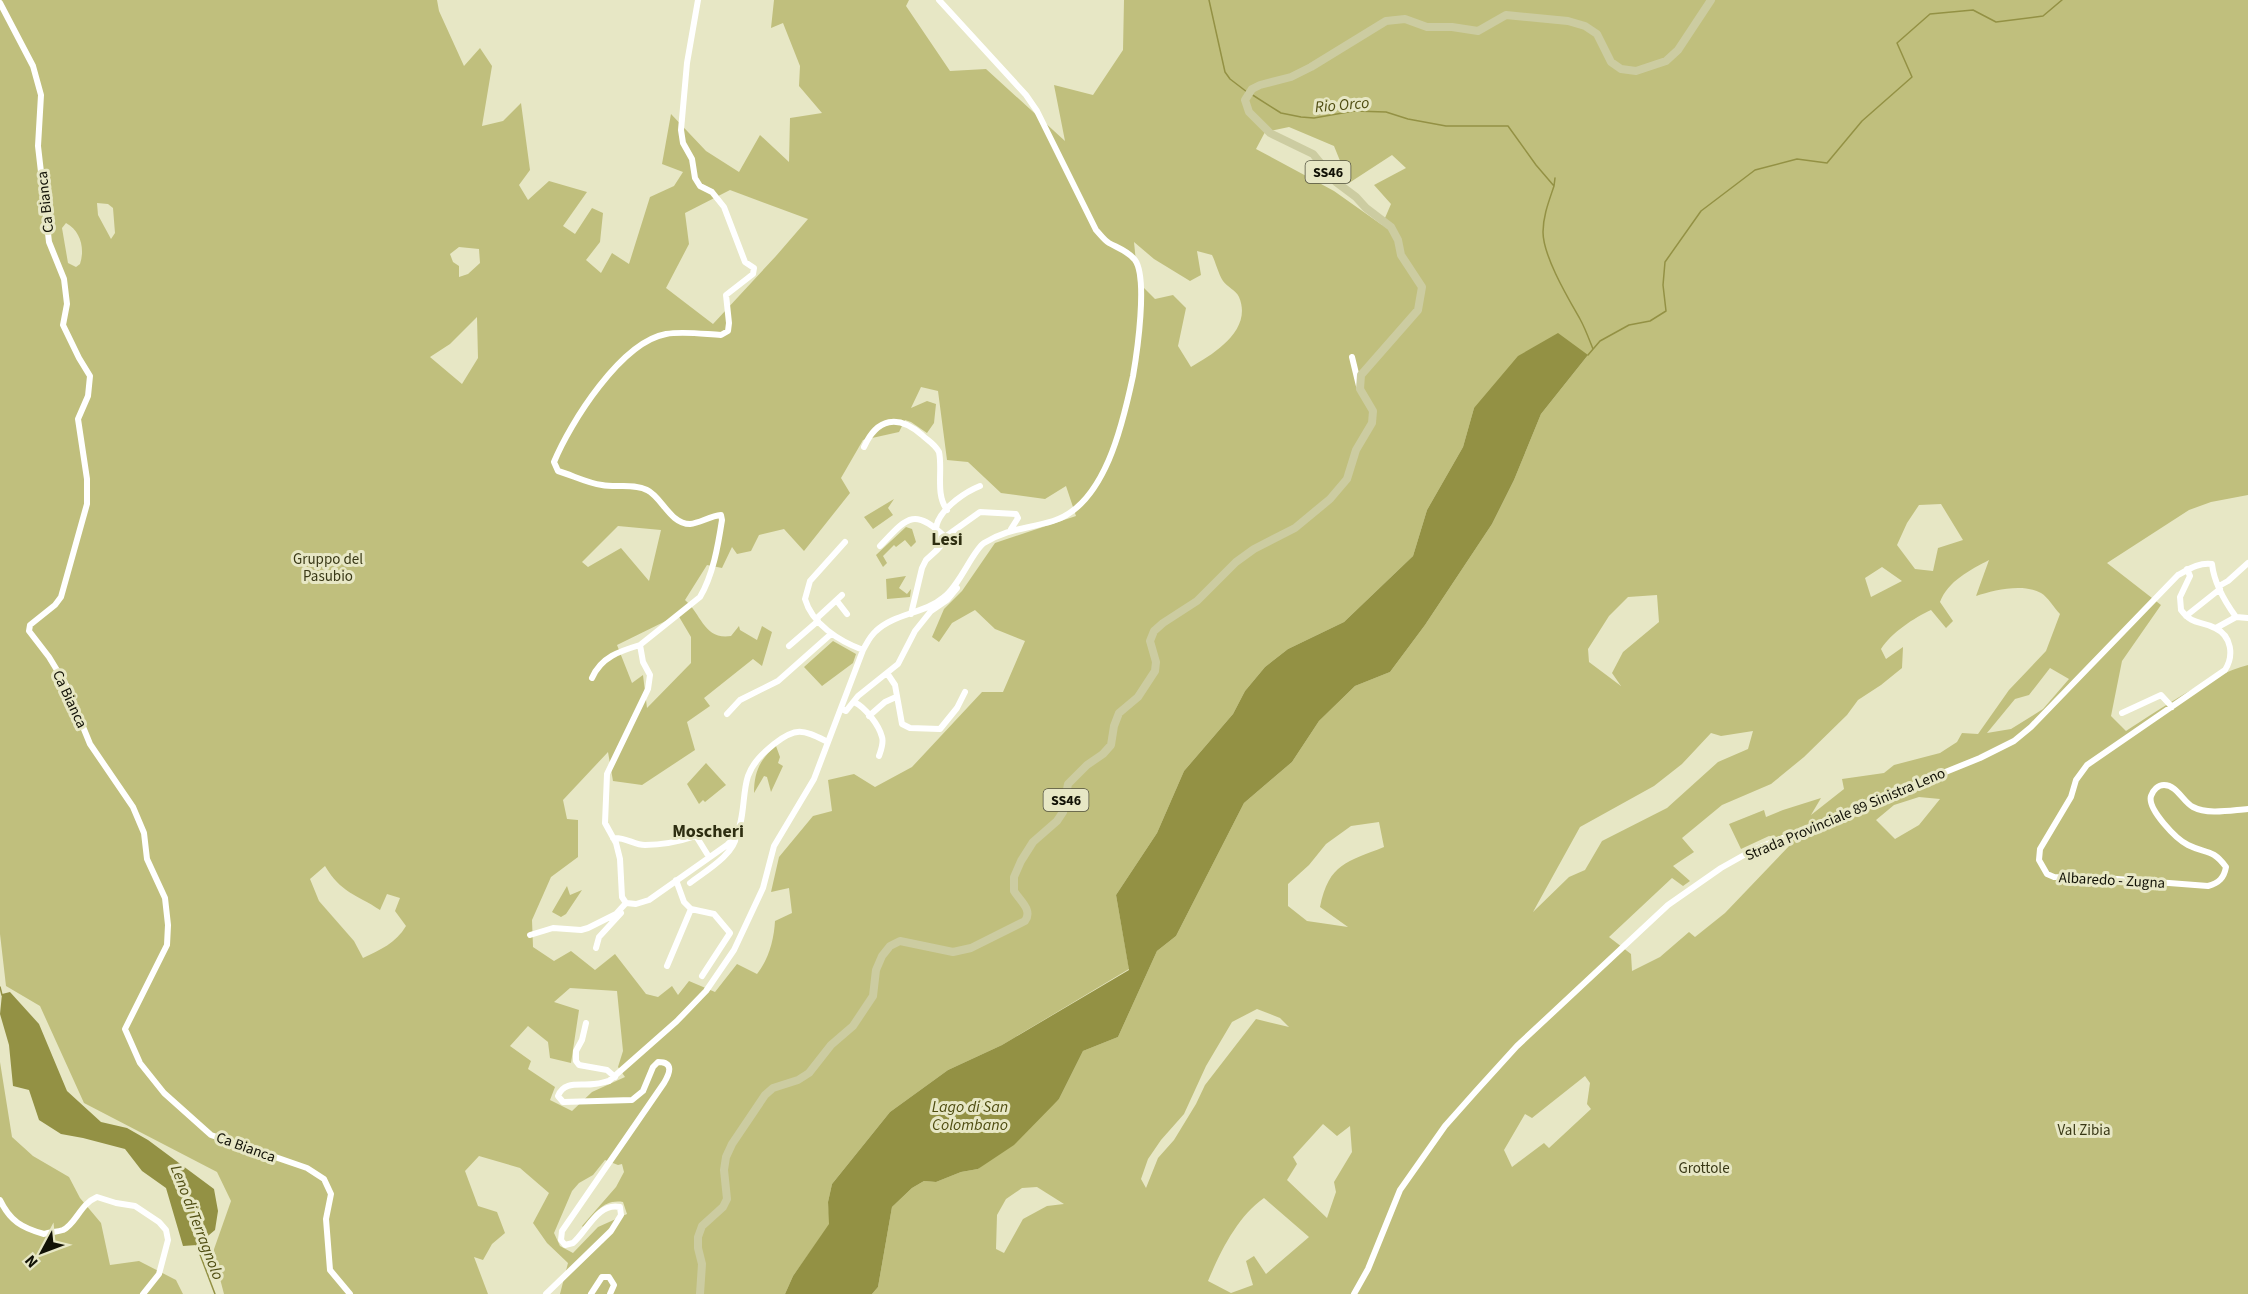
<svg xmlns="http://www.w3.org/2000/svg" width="2248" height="1294" font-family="'Source Sans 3',sans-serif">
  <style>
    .green { fill: #c0bf7d; fill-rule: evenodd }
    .water { fill: #939144 }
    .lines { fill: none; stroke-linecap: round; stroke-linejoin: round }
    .stream { stroke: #939144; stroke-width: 1.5 }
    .minor { stroke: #fff; stroke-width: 6 }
    .major { stroke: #cccca1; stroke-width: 8 }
    .labels { text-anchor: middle; stroke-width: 6; stroke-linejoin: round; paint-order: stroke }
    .shield { fill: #e7e7c5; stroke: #51513f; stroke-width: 1.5 }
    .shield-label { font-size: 14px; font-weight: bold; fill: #111106 }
    .street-label { font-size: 15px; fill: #111106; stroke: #e7e7c5 }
    .park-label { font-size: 15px; fill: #393816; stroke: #e7e7c5 }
    .water-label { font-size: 16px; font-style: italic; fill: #4f4d11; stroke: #e7e7c5 }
    .quarter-label { font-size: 18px; font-weight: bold; fill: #2e2e11; stroke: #e7e7c5 }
  </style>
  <rect width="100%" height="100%" fill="#e7e7c5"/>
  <!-- green -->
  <path class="green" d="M0 0H437L439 11 464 66 480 48 492 66 482 126 503 121 521 103 530 170 519 185 528 200 549 181 587 192 563 226 575 234 592 208 603 213 600 242 586 260 601 273 612 253 629 264 650 197 674 186 683 172 662 164 671 114 706 151 739 172 760 135 789 162 790 118 822 113 799 86 800 66 783 23 771 28 774 0H909L906 6 950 71 986 69 1065 141 1054 85 1093 95 1123 50 1124 0H2248V495L2211 502 2189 510 2107 563 2161 605 2122 661 2111 716 2126 731C2162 708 2207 676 2248 665V1294H872L878 1287 892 1207 912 1188 924 1181 936 1182 961 1172 978 1169 1059 1099 1083 1051 1118 1037 1157 951 1176 936 1244 803 1292 762 1319 721 1355 686 1390 672 1425 625 1492 524 1514 480 1541 414 1588 355 1474 408 1463 447 1427 510 1413 556 1344 622 1288 649 1265 667 1245 691 1233 714 1184 771 1157 833 1116 895 1129 969 1002 1045 948 1070 890 1112 832 1184 828 1202 830 1224 793 1276 785 1294H560L568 1263 547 1243 533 1223 549 1193 520 1168 479 1156 465 1171 478 1206 497 1212 505 1233 492 1244 483 1260 474 1257 488 1294H224L213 1252 231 1201 217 1172 84 1103 40 1006 6 986 0 934ZM1289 127 1334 146 1349 183 1392 155 1406 168 1374 185 1391 204 1382 225 1334 191 1256 149 1265 132ZM730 190 808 219 776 256 713 324 666 288 689 244 685 213ZM97 203 108 204 113 208 115 233 111 239 98 215ZM66 223C81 231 85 249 80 264L76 267 68 263 62 228ZM1134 242 1154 259 1190 281 1201 275 1197 251 1212 255C1216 263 1218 273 1223 281 1227 287 1236 290 1239 297 1253 330 1214 354 1191 367L1178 346 1186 308 1173 295 1155 299 1138 282ZM459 247 479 249 480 263 468 274 459 277V266L453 262 450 254ZM477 317 478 358 462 384 430 357 450 344ZM921 387 938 391 947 460 968 462 1001 493 1045 499 1066 486 1076 516 995 543 962 591 944 609 932 637 939 642 952 623 975 610 995 629 1025 641 1003 692H982L912 767 875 787 854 774 828 780 832 811 813 816 779 857 771 892 789 888 792 913 775 921C774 939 769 959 757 974L737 964 715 992 689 981 678 995 672 986 658 997 646 994 615 954 595 970 571 951 554 961 533 947 532 920 551 877 578 857V820L567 819 563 800 608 752 613 781 642 785 695 750 687 722 710 706 704 698 753 659 762 666 772 632 762 626 757 640 740 630 739 626 731 636C704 640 702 615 685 600L707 565 722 568 732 547 737 554 751 551 759 535 784 529 804 551 850 493 841 478 863 440 899 432 905 420 911 422 927 433 934 423 936 404 927 401 911 408ZM1941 504 1963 540 1938 548 1933 571 1915 569 1897 545 1907 523 1919 505ZM618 526 661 530 649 581 621 548 588 567 582 562ZM1989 560 1976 596C1994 590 2023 583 2041 593 2048 597 2054 608 2060 614L2046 651 2009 690 1978 734 1962 733 1957 742 1940 753 1894 765 1884 773 1842 779 1844 789 1811 815 1821 798 1783 810 1766 817 1764 810 1729 824 1741 849 1769 836 1791 844 1725 913 1695 937 1689 932 1660 957 1632 971 1631 954 1609 937 1672 878 1683 886 1690 881 1673 866 1694 852 1682 838 1722 805 1771 784 1804 757 1847 715 1858 700 1881 685 1902 668 1903 647 1886 659 1881 649C1892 632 1914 618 1931 610L1946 628 1953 621 1940 602C1948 581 1970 570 1989 560ZM1882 567 1902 581 1871 597 1865 578ZM1657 595 1659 622 1623 652 1612 673 1621 686 1589 662 1588 649 1609 616 1628 597ZM678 615 691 637V663L647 708 643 675 632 683 617 645ZM2050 668 2069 679 2043 709 2011 729 1987 733 2015 699 2029 695ZM1753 731 1748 749 1718 762 1667 808 1602 841 1585 870 1569 877 1533 912 1580 827 1654 786 1682 764 1711 733 1721 736ZM1919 797 1940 799 1919 825 1895 839 1876 820 1894 805ZM1379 822 1384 847C1347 862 1329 863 1320 907L1348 927 1307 921 1288 906V884L1309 865 1326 844 1351 826ZM325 866C341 893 356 894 380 910L387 894 400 898 395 911 406 926C396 943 380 950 363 958L354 941 319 901 310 879ZM570 988 617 991 623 1051 618 1067 625 1077 592 1092 572 1111 550 1100 555 1087 528 1069 531 1061 510 1046 528 1026 548 1042 550 1058 571 1063 579 1010 554 1002ZM1257 1009 1280 1018 1289 1027 1256 1019 1205 1085 1196 1104 1174 1140 1158 1158 1146 1188 1141 1179 1148 1159 1161 1140 1184 1114 1206 1066 1232 1022ZM1585 1076 1590 1083 1587 1104 1591 1109 1549 1148 1544 1143 1512 1167 1504 1150 1525 1114 1532 1118ZM1323 1124 1337 1136 1350 1126 1352 1152 1334 1182 1336 1192 1327 1218 1287 1180 1297 1164 1293 1157ZM605 1160 618 1165 622 1164 624 1172 616 1187 582 1226 583 1227C596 1213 603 1199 623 1202L627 1214 598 1227 573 1253 560 1246 554 1233 572 1191 579 1183 593 1175ZM1037 1187 1064 1204 1047 1206 1023 1219 1004 1253 996 1249 997 1215 1006 1199 1022 1188ZM1264 1198 1309 1237 1266 1274 1254 1256 1246 1261 1253 1285 1231 1293 1208 1281C1220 1252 1238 1216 1264 1198Z
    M894 499 888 508 893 515 873 529 864 517Z
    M906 527 912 529 916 542 911 547 905 540 896 547 894 545 883 556 887 563 883 567 876 555Z
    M906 576 899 588 907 594 911 589 910 597 887 599 886 579Z
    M833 641 856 654 853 663 822 686 804 667Z
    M776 746 780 757 778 763 783 766 771 792 767 777 764 776 754 793C754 772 760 759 776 746Z
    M706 763 726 785 705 802 703 800 699 804 687 784Z
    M567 886 570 895 582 890 566 914 561 917 552 912Z
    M0 1062 12 1137 33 1156 69 1177 80 1198 101 1223 110 1265 139 1261 176 1280 183 1294H0Z"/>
  <!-- water -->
  <path class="water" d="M1558 333 1588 355 1541 414 1514 480 1492 524 1425 625 1390 672 1355 686 1319 721 1292 762 1244 803 1176 936 1157 951 1118 1037 1083 1051 1059 1099 1014 1145 978 1169 961 1172 936 1182 924 1181 912 1188 892 1207 878 1287 872 1294H785L793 1276 829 1224 828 1202 832 1184 890 1112 948 1070 1002 1045 1129 970 1116 895 1157 833 1184 771 1233 714 1245 691 1265 667 1288 649 1344 622 1413 556 1427 510 1463 447 1474 408 1518 356Z
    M10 992 39 1024 67 1091 101 1122 127 1128 148 1140 214 1189 218 1211 215 1230 197 1245 183 1246 166 1188 142 1171 125 1149 83 1138 61 1134 39 1120 29 1090 13 1086 9 1045 0 1014 2 994Z"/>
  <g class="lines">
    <!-- stream -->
    <path class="stream" d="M1209 0 1225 72 1230 79 1247 92
      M1251 94 1281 113 1301 117 1314 118 1354 111 1386 112 1408 119 1446 126H1508L1536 165 1554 186C1549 201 1543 216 1543 232 1543 256 1568 298 1580 319 1585 328 1589 339 1593 349
      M1554 186 1555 178
      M1588 355 1600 341 1629 325 1650 321 1666 311 1663 285 1665 262 1701 211 1755 170 1797 159 1827 163 1862 121 1912 77 1897 43 1930 14 1973 10 1996 22 2043 16 2062 0
      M0 987 2 995
      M196 1244 215 1294"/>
    <!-- minor -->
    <path class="minor" d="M0 3 33 66 41 95 38 146 49 242 64 279 67 304 63 325 79 358 90 376 88 396 78 419 87 479V504L61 597 55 605 30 625 29 631 49 657 66 685 90 744 133 807 144 833 147 859 165 898 168 925 167 945 125 1029 140 1063 164 1093 211 1135 307 1168 324 1179 331 1194 326 1219 330 1270 350 1294
      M1352 357 1359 386
      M864 447C877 418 898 414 922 435 928 441 934 443 939 452 943 470 935 494 947 510
      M945 537 980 512 1016 514 1018 518 1011 529
      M845 542 810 581 805 599C812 624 839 641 863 650
      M880 546C906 519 913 506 945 537L944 542 937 550
      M2187 569 2190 576 2180 597 2181 610C2193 626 2200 620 2215 628 2232 636 2234 656 2225 670L2087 765 2076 780 2071 797 2040 849 2039 860 2047 874 2054 877 2104 878 2208 886C2219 883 2224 878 2226 867 2212 848 2206 854 2188 845 2176 839 2147 809 2151 796 2153 790 2158 785 2164 785 2177 785 2183 802 2193 807 2208 815 2232 810 2248 809
      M2219 586 2228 581 2248 563
      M837 601 847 614
      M911 614 922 568 926 560 937 550C936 540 934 530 938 521 945 506 965 492 980 486
      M2186 616 2220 589
      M816 619 842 595
      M2216 628 2236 617
      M789 646 818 621
      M887 673 895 685 902 724 910 728 940 729 957 708 965 692
      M592 678C601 657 620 651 640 645
      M854 702C865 707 879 725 882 737 884 743 881 750 879 756
      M842 709 846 711 858 696 898 664 915 631 931 611 947 600 957 588
      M2122 713 2161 695 2172 707
      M727 714 740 700 778 681 831 634
      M869 716 885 702 896 697
      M613 838C626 837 634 845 645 845 663 845 678 842 696 836L709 857
      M690 883C704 872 735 854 736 836
      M626 903 622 897 620 859 616 843 605 823 607 774 648 689 650 675 643 662 640 645 700 597C713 575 718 546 722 520L721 515C710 516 700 523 690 524 670 524 662 497 647 490 634 483 616 488 602 485 587 483 572 475 558 471L554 462C570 423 621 342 666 334 683 331 703 334 721 335L728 331 729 323 726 295 753 274 754 268 745 262 724 207 712 192 700 186 695 178 692 159 683 143 681 130 687 63 698 0
      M626 903 636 904 649 900 727 845C730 842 734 839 736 835 745 819 742 794 748 776 753 762 763 753 774 744 797 726 803 730 828 742
      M691 909 714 914 730 933 702 976
      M530 935 553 928 581 930 588 928 616 914 626 903
      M596 948 599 937 621 913
      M667 966 691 909 684 902 676 880
      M586 1023 582 1040 576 1051V1061L579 1065 607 1070 615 1077
      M0 1200C10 1221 22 1228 44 1234 50 1232 57 1232 63 1230 76 1224 80 1204 97 1197L116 1203 135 1206 159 1222 166 1230 168 1240 159 1274 143 1294
      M546 1294 611 1231 621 1215 620 1207C598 1202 587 1231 573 1243L565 1245 561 1240 562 1231 664 1083C670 1073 674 1062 658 1062L653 1067 643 1091 632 1100 563 1102 558 1096C564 1080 581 1086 594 1084 599 1084 605 1082 609 1081L677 1021 706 991 734 950 763 888 774 846 814 779 863 650C867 643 870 636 876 631 895 613 924 614 944 597 960 585 973 550 984 543 1009 528 1027 529 1053 521 1105 505 1123 423 1133 376 1137 353 1148 278 1135 260 1128 251 1118 248 1109 243 1104 240 1100 234 1096 230L1037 111 1026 95 939 0
      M591 1294 602 1277H609L614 1285 610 1294
      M1354 1294 1368 1269 1400 1190 1445 1126 1477 1090 1517 1046 1668 905 1721 868 1753 850 1980 758 2014 741 2031 727 2178 575C2189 569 2200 562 2212 564 2214 582 2225 602 2236 617L2248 618"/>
    <!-- major -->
    <path class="major" d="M700 1294 702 1264 698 1248V1237L702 1226 723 1207 727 1199 724 1170 726 1157 732 1144 765 1095 773 1088 798 1080 809 1073 831 1045 853 1026 873 996 876 970 882 956 890 946 900 941 953 952 971 948 1025 921C1033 910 1020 901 1014 891V877L1021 861 1033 842 1057 821 1063 812 1068 784 1087 765 1103 754 1111 745 1114 726 1119 713 1138 697 1155 671 1156 662 1150 641 1154 631 1163 623 1197 601 1236 562 1254 549 1295 528 1330 499 1347 479 1356 450 1372 423 1373 411 1360 389 1361 375 1418 310 1422 287 1401 255 1398 240 1391 227 1366 208 1356 197 1336 182 1313 154 1270 133 1249 112 1245 100 1252 89 1260 85 1291 77 1311 67 1386 21 1405 19 1427 27H1452L1478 31 1506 15 1568 21 1585 26 1597 34 1611 62 1621 69 1636 71 1666 61 1678 50 1711 0"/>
  </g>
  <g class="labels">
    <!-- shield labels -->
    <g class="shield">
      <rect x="1305.5" y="161" width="45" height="22" rx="4.5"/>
      <rect x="1043.5" y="789" width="45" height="22" rx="4.5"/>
    </g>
    <g class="shield-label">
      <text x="1328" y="177">SS46</text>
      <text x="1066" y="805">SS46</text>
    </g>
    <!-- street labels -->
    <g class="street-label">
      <text transform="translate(45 202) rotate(-96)" y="5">Ca Bianca</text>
      <text transform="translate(70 699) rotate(65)" y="5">Ca Bianca</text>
      <text transform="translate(1845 814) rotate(-23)" y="5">Strada Provinciale 89 Sinistra Leno</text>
      <text transform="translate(2112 880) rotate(3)" y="5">Albaredo - Zugna</text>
      <text transform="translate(246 1147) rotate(20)" y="5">Ca Bianca</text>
    </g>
    <!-- park labels -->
    <g class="park-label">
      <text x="328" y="564">Gruppo del<tspan x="328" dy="17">Pasubio</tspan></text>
      <text x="2084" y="1135">Val Zibia</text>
      <text x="1704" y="1173">Grottole</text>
    </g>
    <!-- water labels -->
    <g class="water-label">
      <text transform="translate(1342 104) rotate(-5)" y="6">Rio Orco</text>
      <text x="970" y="1112">Lago di San<tspan x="970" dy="18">Colombano</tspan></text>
      <text transform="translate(198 1222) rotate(69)" y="6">Leno di Terragnolo</text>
    </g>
    <!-- quarter labels -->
    <g class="quarter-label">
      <text x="947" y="545">Lesi</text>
      <text x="708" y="837">Moscheri</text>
    </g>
  </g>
  <!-- north arrow -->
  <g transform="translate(42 1252) rotate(229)" stroke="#e7e7c5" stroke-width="4.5" paint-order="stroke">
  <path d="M0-4.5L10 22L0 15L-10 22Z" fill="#111106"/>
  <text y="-9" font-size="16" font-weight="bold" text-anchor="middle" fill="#111106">N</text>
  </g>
</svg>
